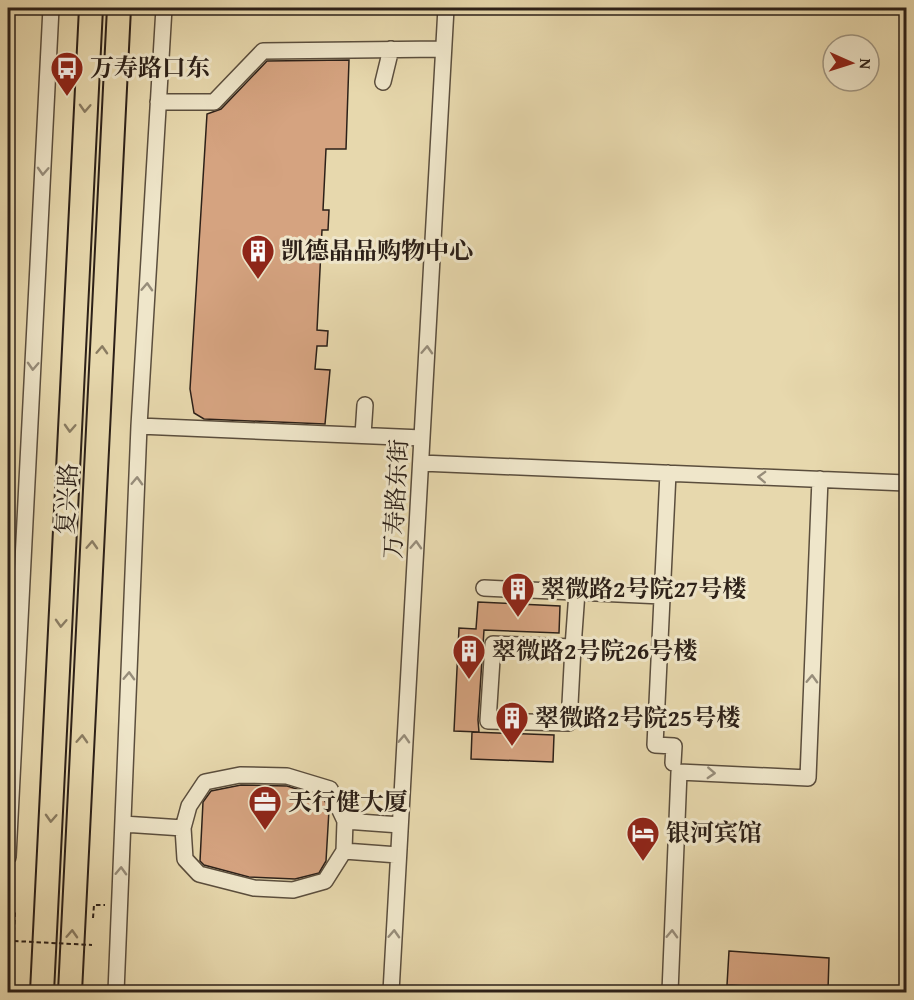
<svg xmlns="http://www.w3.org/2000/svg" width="914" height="1000" font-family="'Gentium Book Plus','Noto Serif SC',serif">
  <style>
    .building { fill: #d5a380; stroke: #2c2018; stroke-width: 1.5 }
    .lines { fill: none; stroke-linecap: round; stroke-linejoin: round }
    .minor-casing { stroke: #5b4e3d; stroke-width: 18 }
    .highway-casing { stroke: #2c2018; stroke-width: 26 }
    .path { stroke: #2c2018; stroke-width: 2; stroke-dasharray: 4.5 3; stroke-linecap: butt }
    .minor { stroke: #efe6ca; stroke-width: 15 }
    .highway { stroke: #e7d8ad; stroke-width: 22 }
    .path-bridge { stroke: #2c2018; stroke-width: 2; stroke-dasharray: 4.5 3; stroke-linecap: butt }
    .oneway { stroke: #8a7c62 }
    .oneway2 { stroke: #978d7a }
    .labels { text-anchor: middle; stroke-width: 6; stroke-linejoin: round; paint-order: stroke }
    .poi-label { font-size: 24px; font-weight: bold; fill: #2c2018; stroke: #efe6ca; text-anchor: start }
    .street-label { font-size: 24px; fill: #2c2018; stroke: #efe6ca }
  </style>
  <rect width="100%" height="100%" fill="#e7d8ad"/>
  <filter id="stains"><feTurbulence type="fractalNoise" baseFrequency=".00333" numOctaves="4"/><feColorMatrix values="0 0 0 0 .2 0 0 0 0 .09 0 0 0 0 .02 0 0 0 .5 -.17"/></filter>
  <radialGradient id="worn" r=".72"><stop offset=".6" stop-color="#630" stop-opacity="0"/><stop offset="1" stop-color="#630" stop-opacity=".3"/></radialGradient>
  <!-- building -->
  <path class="building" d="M349 60 346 149H326L323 210H329L328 230H322L317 330 328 331 327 346H317L315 369 330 370 325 424 204 419 194 413 190 389 207 114 221 109 267 61Z
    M478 602 560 606 559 633 484 630 478 720 479 732 454 731 459 628 476 629Z
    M472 732 554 735 553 762 471 759Z
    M241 785 287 786 323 797 329 810 326 861 319 873 295 879 249 877 204 865 200 861 203 802 211 791Z
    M729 951 829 958 828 990 727 985Z"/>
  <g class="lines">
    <defs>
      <path id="minor" d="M383 82 391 49
        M158 102H214L263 51 443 49
        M139 426 422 438
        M363 435 365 405
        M421 463 906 483
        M668 473 655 745 674 746 673 763
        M484 588 662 596
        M493 644 573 647 569 723 488 721Z
        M573 647 577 592
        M123 824 183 828 189 806 205 782 240 775 287 776 330 789 345 821
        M183 828 185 859 199 874 254 888 293 890 325 881 344 851
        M398 855 344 851 345 821 400 825
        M8 857 51 8
        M116 992 139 426 164 8
        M391 992 446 8
        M670 992 679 772 808 778 820 479"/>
      <path id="highway" d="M42 992 91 8
        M70 992 119 8"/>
    </defs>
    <!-- minor casing -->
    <use href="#minor" class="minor-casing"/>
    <!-- highway casing -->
    <use href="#highway" class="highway-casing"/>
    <!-- path -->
    <path class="path" d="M8 912H15L11 992
      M93 918 94 905H105"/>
    <!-- minor -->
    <use href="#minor" class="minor"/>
    <!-- highway -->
    <use href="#highway" class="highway"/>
    <!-- path-bridge -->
    <path class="path-bridge" d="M14 941 92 945"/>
  </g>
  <!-- one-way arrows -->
  <defs><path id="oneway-chevron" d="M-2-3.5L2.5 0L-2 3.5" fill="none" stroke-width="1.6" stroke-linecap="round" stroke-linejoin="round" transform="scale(1.5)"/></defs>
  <g class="oneway">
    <use href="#oneway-chevron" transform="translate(85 108) rotate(93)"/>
    <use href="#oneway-chevron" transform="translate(102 350) rotate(-87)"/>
    <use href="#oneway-chevron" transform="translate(70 428) rotate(93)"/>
    <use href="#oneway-chevron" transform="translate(92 545) rotate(-87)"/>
    <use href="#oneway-chevron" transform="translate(61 623) rotate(93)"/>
    <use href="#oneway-chevron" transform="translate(82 739) rotate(-87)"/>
    <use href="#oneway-chevron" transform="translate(51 818) rotate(93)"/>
    <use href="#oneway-chevron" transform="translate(72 934) rotate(-87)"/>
  </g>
  <g class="oneway2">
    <use href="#oneway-chevron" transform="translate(43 171) rotate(93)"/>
    <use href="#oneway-chevron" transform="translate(147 287) rotate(-87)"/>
    <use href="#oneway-chevron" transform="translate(427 350) rotate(-87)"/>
    <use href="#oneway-chevron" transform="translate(33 366) rotate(93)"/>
    <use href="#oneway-chevron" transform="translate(762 477) rotate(-178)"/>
    <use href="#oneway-chevron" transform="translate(137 481) rotate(-88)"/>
    <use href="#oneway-chevron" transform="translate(416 545) rotate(-87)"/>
    <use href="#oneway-chevron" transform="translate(129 676) rotate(-88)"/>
    <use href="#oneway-chevron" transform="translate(812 679) rotate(-88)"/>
    <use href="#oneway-chevron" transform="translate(404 739) rotate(-87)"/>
    <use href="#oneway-chevron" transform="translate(711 773) rotate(3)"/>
    <use href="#oneway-chevron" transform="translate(121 871) rotate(-88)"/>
    <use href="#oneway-chevron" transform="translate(394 934) rotate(-87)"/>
    <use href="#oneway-chevron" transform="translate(672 934) rotate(-88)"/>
  </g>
  <!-- icons -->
  <defs>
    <symbol id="bus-pin" viewBox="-11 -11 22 30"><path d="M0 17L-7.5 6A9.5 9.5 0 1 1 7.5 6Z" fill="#8f2418" stroke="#efe6ca"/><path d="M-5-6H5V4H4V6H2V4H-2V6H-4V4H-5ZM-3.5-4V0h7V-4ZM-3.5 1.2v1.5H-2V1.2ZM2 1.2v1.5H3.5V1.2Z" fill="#fff"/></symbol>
    <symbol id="building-pin" viewBox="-11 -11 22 30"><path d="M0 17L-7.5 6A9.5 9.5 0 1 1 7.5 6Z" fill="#8f2418" stroke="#efe6ca"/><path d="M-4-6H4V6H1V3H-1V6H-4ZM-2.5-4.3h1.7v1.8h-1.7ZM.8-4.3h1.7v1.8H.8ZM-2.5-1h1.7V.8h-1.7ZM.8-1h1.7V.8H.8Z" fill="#fff"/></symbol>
    <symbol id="office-pin" viewBox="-11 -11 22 30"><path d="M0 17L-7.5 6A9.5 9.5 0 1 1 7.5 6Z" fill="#8f2418" stroke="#efe6ca"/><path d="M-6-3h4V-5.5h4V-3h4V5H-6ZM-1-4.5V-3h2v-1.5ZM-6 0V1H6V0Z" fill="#fff"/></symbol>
    <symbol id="hotel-pin" viewBox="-11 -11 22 30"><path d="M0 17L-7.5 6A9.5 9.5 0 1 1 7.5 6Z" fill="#8f2418" stroke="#efe6ca"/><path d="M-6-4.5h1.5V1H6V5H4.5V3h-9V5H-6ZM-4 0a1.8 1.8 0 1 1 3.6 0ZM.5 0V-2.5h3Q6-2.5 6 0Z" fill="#fff"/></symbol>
  </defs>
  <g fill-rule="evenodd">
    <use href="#bus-pin" x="48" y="49" width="38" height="52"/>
    <use href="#building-pin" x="239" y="232" width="38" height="52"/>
    <use href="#building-pin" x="499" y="570" width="38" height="52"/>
    <use href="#building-pin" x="450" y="632" width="38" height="52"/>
    <use href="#building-pin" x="493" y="699" width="38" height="52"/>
    <use href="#office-pin" x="246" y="783" width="38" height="52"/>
    <use href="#hotel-pin" x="624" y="814" width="38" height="52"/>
  </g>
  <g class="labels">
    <!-- poi labels -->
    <g class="poi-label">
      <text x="90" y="76">万寿路口东</text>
      <text x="281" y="259">凯德晶品购物中心</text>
      <text x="541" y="597">翠微路2号院27号楼</text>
      <text x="492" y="659">翠微路2号院26号楼</text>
      <text x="535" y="726">翠微路2号院25号楼</text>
      <text x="288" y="810">天行健大厦</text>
      <text x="666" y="841">银河宾馆</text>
    </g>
    <!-- street labels -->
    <g class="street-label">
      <text transform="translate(67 499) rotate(-87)" y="8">复兴路</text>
      <text transform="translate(396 499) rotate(-87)" y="8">万寿路东街</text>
    </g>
  </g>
  <!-- margin -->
  <rect width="914" height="1000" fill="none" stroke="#e7d8ad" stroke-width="30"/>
  <rect x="9" y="9" width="896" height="982" fill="none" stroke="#2c2018" stroke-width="3"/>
  <rect x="15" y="15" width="884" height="970" fill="none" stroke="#2c2018" stroke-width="1.5"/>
  <!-- north arrow -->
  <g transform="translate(851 63) rotate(93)"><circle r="28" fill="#efe6ca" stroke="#a19783" stroke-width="1.5"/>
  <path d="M0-4.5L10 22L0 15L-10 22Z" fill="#8f2418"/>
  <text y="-9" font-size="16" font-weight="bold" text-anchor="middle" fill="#2c2018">N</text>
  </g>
  <rect width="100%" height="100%" filter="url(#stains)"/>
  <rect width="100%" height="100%" fill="url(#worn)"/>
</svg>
